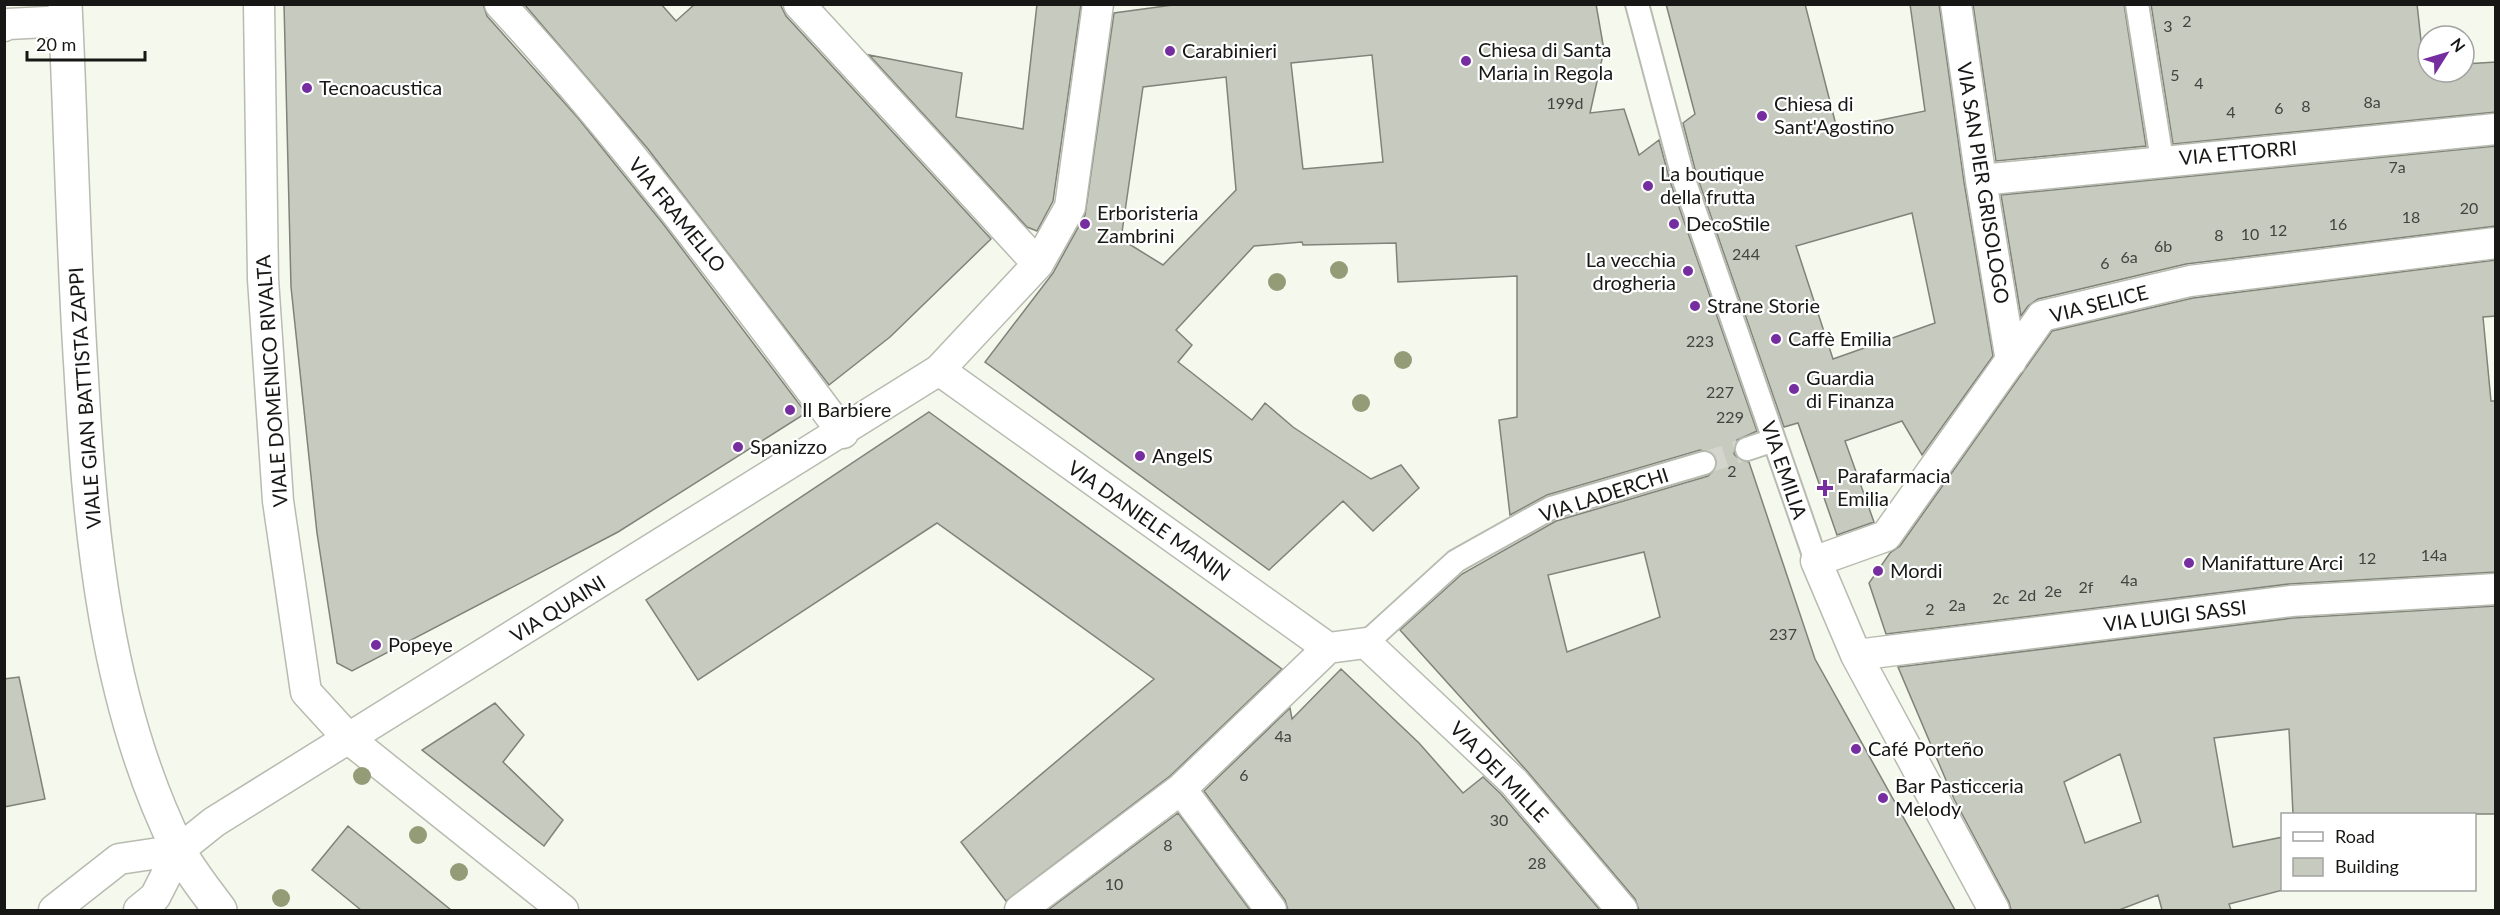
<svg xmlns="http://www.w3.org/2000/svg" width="2500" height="915" font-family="Lato,sans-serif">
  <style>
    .building { fill: #c7cabf; stroke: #808379; stroke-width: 1.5; fill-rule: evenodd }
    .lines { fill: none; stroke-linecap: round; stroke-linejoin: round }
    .pedestrian-tunnel { stroke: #d4d6cd; stroke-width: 22; stroke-dasharray: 22 11; stroke-linecap: butt }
    .pedestrian-casing { stroke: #b8bbb0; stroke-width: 26 }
    .minor-casing { stroke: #b8bbb0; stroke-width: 33 }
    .tertiary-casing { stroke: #b8bbb0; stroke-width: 36 }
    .pedestrian { stroke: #fff; stroke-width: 22 }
    .minor { stroke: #fff; stroke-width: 30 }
    .tertiary { stroke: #fff; stroke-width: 33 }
    .tree { fill: #949c77 }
    .poi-dot { fill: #752da0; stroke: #fff; stroke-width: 2 }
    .labels { text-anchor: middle; stroke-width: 4.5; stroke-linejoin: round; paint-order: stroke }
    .number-label { font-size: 16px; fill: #434440 }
    .poi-label { font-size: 20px; fill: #171815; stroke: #fff; text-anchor: start }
    .street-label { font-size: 20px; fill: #171815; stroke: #fff }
  </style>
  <rect width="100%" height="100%" fill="#f5f8ed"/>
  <!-- building -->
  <path class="building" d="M284 4H483L487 16 578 118 664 225 806 413 618 532 352 671 337 663 317 533 291 287Z
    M524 4H661L676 21 695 4H780L786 16 991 239 890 337 829 385 648 149Z
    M1037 4H1081L1053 201 1037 231 1027 227 869 55 962 73 956 117 1023 129Z
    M1180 4H1596L1604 50 1590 113 1624 109 1639 155 1659 140 1670 181 1757 431 1737 440 1734 454 1739 459 1749 462 1815 659 1955 910H1639L1635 899 1527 771 1400 630 1462 574 1556 521 1708 476 1717 467 1714 454 1700 450 1547 495 1510 515 1499 420 1517 417V276L1398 282 1396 243 1303 245 1302 242 1254 246 1176 330 1192 345 1178 362 1252 420 1265 403 1293 427 1371 479 1401 465 1419 488 1373 531 1343 501 1269 570 985 362 1053 273 1085 215 1114 13ZM1372 55 1383 162 1303 169 1291 63ZM1226 77 1236 190 1163 265 1121 239 1143 87ZM1644 552 1660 617 1567 652 1548 575Z
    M1666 4H1805L1837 129 1925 111 1910 4H1939L1964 182 1993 356 1922 455 1902 421 1845 441 1874 522 1837 535 1798 423 1784 427 1696 173 1683 123 1695 114ZM1912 213 1935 323 1833 359 1796 246Z
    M1973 4H2124L2146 146 1996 161Z
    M2151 4H2417L2424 68 2428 67V72H2464V64L2496 62V112L2173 144Z
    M2496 146V226L2186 264 2038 299 2028 306 2021 316 2001 195Z
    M2496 260V316L2483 317 2491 401H2496V572L2289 584 1886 634 1869 583 1890 553 1900 546 2052 331 2193 298Z
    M929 412 1282 669 1170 776 1006 901 961 842 1154 679 937 523 698 680 646 600Z
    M2496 606V814H2293L2289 729 2214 738 2233 847 2283 837V890L2229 904 2231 910H2162L2158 895 2119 910H2011L2009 902 1954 799 1898 667 2293 618ZM2120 754 2141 822 2085 843 2064 782Z
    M1341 669 1419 743 1463 793 1483 777 1501 794 1600 910H1288L1285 900 1204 791 1290 708 1292 719Z
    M19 677 45 799 4 807V679Z
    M495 703 524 735 503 762 563 820 544 846 422 750Z
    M1178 813 1250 910H1048Z
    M348 826 451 910H361L312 870Z"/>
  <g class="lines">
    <!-- pedestrian-tunnel -->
    <path class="pedestrian-tunnel" d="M1704 463 1747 449"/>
    <defs>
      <path id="pedestrian" d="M1637 4 1683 177 1816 561
        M2137 4 2162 160
        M1747 449 1774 440
        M1366 643 1456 561 1551 508 1704 463"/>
      <path id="minor" d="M259 4 263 279 278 501 306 692 349 739 563 910
        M500 4C625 139 733 286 843 433
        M799 4 1038 264
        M1956 4 1981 180 2011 361
        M4 26 8 24 66 21
        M1981 180 2496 129
        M939 370 1328 648 1366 643 1514 782 1622 910
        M1856 655 2291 601 2496 589
        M1181 789 1271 910
        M54 910 119 859 179 850
        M139 910 155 897 179 850 214 822 939 370 1038 264 1070 207 1098 4
        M1020 910 1181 789 1328 648
        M1994 910 1856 655 1816 561 1886 536 2042 316 2190 281 2496 243"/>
      <path id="tertiary" d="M65 4C71 126 73 248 81 370 90 531 105 702 178 849 189 870 206 891 220 910"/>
    </defs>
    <!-- pedestrian casing -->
    <use href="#pedestrian" class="pedestrian-casing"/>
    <!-- minor casing -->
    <use href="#minor" class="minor-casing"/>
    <!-- tertiary casing -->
    <use href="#tertiary" class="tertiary-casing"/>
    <!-- pedestrian -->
    <use href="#pedestrian" class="pedestrian"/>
    <!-- minor -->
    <use href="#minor" class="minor"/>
    <!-- tertiary -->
    <use href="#tertiary" class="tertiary"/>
  </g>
  <!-- trees -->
  <g class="tree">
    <circle cx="1339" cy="270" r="9"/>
    <circle cx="1277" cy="282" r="9"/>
    <circle cx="1403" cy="360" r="9"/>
    <circle cx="1361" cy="403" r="9"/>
    <circle cx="362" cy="776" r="9"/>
    <circle cx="418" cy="835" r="9"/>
    <circle cx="459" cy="872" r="9"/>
    <circle cx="281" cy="898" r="9"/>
  </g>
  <!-- markers -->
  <g class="poi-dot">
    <circle cx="1170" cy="51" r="6"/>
    <circle cx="1466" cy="61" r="6"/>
    <circle cx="307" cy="88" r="6"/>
    <circle cx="1762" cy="116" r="6"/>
    <circle cx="1648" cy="186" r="6"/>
    <circle cx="1085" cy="224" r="6"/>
    <circle cx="1674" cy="224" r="6"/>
    <circle cx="1688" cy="271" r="6"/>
    <circle cx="1695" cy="306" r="6"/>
    <circle cx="1776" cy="339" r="6"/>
    <circle cx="1794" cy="389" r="6"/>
    <circle cx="790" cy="410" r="6"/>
    <circle cx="738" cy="447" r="6"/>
    <circle cx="1140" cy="456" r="6"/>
    <path d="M1822 479h6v6h6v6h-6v6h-6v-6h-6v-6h6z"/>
    <circle cx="2189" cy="563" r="6"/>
    <circle cx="1878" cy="571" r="6"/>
    <circle cx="376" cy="645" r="6"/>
    <circle cx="1856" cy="749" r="6"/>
    <circle cx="1883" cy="798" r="6"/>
  </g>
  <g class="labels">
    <!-- number labels -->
    <g class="number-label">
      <text x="2187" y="27">2</text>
      <text x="2168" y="32">3</text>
      <text x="2175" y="81">5</text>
      <text x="2199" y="89">4</text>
      <text x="2372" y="108">8a</text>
      <text x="1565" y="109">199d</text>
      <text x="2306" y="112">8</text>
      <text x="2279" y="114">6</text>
      <text x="2231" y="118">4</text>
      <text x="2397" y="173">7a</text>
      <text x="2469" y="214">20</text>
      <text x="2411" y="223">18</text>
      <text x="2338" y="230">16</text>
      <text x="2278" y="236">12</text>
      <text x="2250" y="240">10</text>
      <text x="2219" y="241">8</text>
      <text x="2163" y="252">6b</text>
      <text x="1746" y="260">244</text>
      <text x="2129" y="263">6a</text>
      <text x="2105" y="269">6</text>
      <text x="1700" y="347">223</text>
      <text x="1720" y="398">227</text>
      <text x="1730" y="423">229</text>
      <text x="1732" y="477">2</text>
      <text x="2434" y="561">14a</text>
      <text x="2367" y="564">12</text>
      <text x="2129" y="586">4a</text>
      <text x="2086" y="593">2f</text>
      <text x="2053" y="597">2e</text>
      <text x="2027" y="601">2d</text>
      <text x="2001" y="604">2c</text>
      <text x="1957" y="611">2a</text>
      <text x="1930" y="615">2</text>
      <text x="1783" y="640">237</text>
      <text x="1283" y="742">4a</text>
      <text x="1244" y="781">6</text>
      <text x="1499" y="826">30</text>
      <text x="1168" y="851">8</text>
      <text x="1537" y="869">28</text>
      <text x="1114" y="890">10</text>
    </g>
    <!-- poi labels -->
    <g class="poi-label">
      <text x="1478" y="57">Chiesa di Santa<tspan x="1478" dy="23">Maria in Regola</tspan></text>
      <text x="1182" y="58">Carabinieri</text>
      <text x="319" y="95">Tecnoacustica</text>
      <text x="1774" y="111">Chiesa di<tspan x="1774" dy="23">Sant'Agostino</tspan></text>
      <text x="1660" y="181">La boutique<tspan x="1660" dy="23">della frutta</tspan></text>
      <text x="1097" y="220">Erboristeria<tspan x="1097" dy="23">Zambrini</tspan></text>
      <text x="1686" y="231">DecoStile</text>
      <text x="1676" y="267" text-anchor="end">La vecchia<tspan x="1676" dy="23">drogheria</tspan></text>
      <text x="1707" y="313">Strane Storie</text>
      <text x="1788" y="346">Caffè Emilia</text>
      <text x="1806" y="385">Guardia<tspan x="1806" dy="23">di Finanza</tspan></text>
      <text x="802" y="417">Il Barbiere</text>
      <text x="750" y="454">Spanizzo</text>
      <text x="1152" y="463">AngelS</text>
      <text x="1837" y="483">Parafarmacia<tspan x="1837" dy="23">Emilia</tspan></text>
      <text x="2201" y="570">Manifatture Arci</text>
      <text x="1890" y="578">Mordi</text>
      <text x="388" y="652">Popeye</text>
      <text x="1868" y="756">Café Porteño</text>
      <text x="1895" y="793">Bar Pasticceria<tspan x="1895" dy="23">Melody</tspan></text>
    </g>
    <!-- street labels -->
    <g class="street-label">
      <text transform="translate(2238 153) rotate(-5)" y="7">VIA ETTORRI</text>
      <text transform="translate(1983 183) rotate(81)" y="7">VIA SAN PIER GRISOLOGO</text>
      <text transform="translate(677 215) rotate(51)" y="7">VIA FRAMELLO</text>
      <text transform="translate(2099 304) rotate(-14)" y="7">VIA SELICE</text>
      <text transform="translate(272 381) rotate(-94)" y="7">VIALE DOMENICO RIVALTA</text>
      <text transform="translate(85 398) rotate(-94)" y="7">VIALE GIAN BATTISTA ZAPPI</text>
      <text transform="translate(1784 470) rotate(71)" y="7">VIA EMILIA</text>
      <text transform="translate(1604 495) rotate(-18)" y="7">VIA LADERCHI</text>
      <text transform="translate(1149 521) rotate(35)" y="7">VIA DANIELE MANIN</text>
      <text transform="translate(558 609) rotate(-32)" y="7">VIA QUAINI</text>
      <text transform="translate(2175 616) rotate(-7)" y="7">VIA LUIGI SASSI</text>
      <text transform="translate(1499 772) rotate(46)" y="7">VIA DEI MILLE</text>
    </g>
  </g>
  <!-- border -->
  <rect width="2500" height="915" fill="none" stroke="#171815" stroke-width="12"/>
  <!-- legend -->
  <rect x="2281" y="813" width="195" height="78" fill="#ffffff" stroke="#a2a3a1" stroke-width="1.5"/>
  <rect x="2293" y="832" width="30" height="9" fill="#ffffff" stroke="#a2a3a1" stroke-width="1.5"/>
  <text x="2335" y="843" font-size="18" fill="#171815">Road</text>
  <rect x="2293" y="858" width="30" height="18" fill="#c7cabf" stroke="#a2a3a1" stroke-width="1.5"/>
  <text x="2335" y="873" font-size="18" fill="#171815">Building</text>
  <!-- north arrow -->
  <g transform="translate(2446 54) rotate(53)"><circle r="28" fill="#ffffff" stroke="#a2a3a1" stroke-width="1.5"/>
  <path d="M0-4.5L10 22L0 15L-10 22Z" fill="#752da0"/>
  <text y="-9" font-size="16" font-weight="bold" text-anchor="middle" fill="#171815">N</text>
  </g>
  <!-- scale -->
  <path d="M27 51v9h118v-9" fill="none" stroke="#171815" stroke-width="3"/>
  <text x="36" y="51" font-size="18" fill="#171815" stroke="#ffffff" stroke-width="4.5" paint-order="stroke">20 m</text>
</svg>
